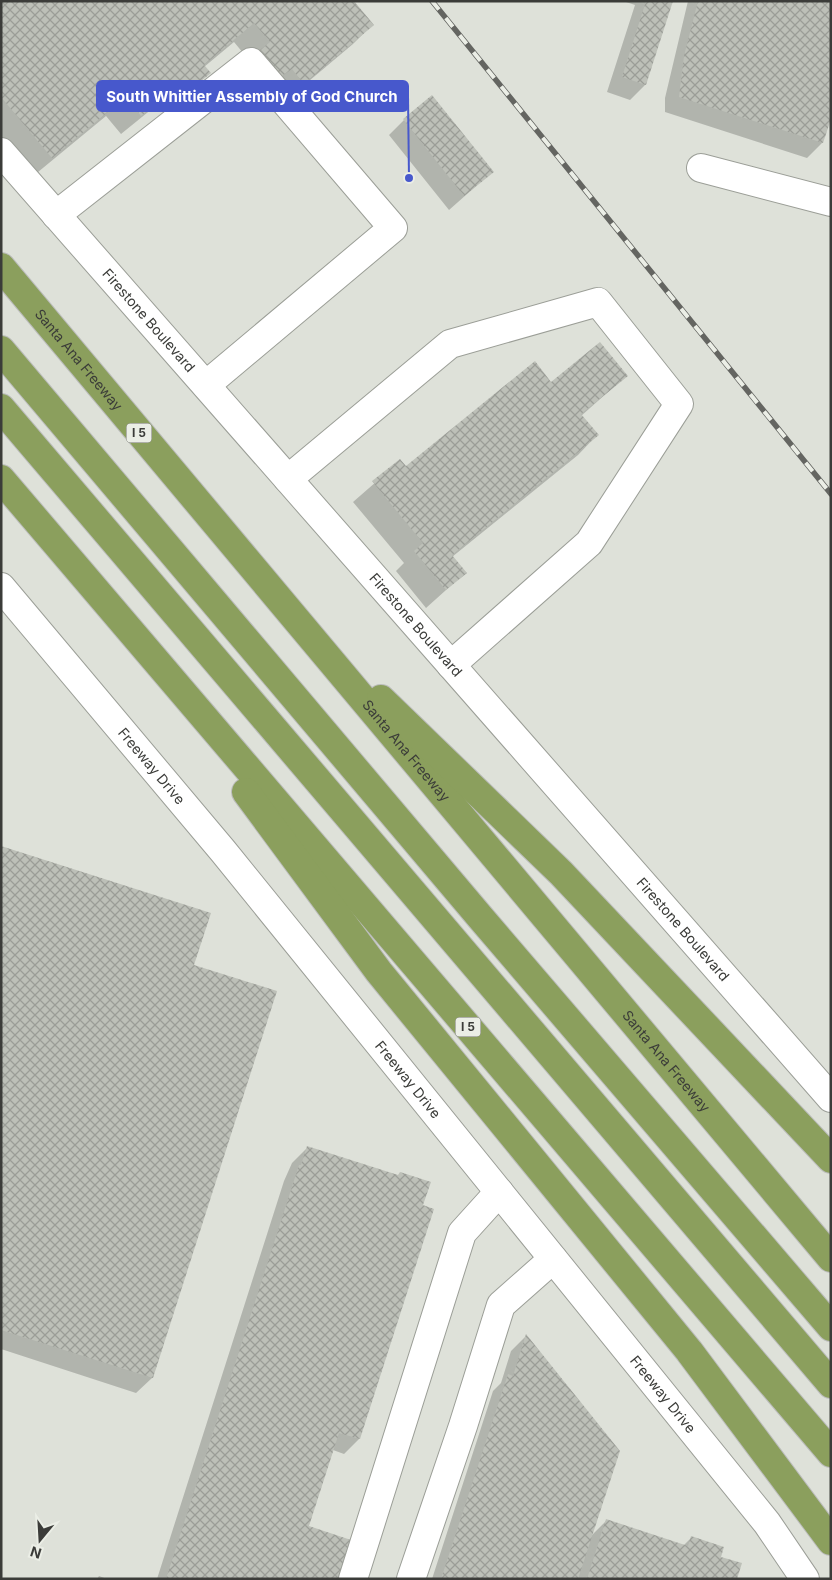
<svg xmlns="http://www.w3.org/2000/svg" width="832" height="1580" font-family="Inter,sans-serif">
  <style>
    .shadow { fill: #0003 }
    .building { fill: url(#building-cross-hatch) }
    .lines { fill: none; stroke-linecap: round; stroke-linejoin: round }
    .minor-casing { stroke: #9b9e97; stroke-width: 30 }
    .highway-casing { stroke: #bcbdbc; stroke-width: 30 }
    .minor { stroke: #fff; stroke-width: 28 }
    .highway { stroke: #8b9f5d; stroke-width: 28 }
    .rail-casing { stroke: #646561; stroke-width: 5.5 }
    .rail { stroke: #ebeee6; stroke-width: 4; stroke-dasharray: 11; stroke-linecap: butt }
    .labels { text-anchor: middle; stroke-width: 4.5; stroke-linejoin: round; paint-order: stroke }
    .shield { fill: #ebeee6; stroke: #70716d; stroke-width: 1 }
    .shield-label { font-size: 12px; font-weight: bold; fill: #3b3c39 }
    .street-label { font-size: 14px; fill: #3b3c39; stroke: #ebeee6 }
    .leader { fill: none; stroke: #4758cc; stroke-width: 2 }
    .callout-dot { fill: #4758cc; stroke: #ebeee6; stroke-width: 2 }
    .callout { fill: #4758cc; stroke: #4758cc; stroke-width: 2 }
    .callout-label { font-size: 15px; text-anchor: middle; font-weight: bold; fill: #fff }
  </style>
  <defs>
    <pattern id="building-cross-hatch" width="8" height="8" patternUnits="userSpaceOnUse" patternTransform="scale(1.25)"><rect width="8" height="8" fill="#bdc0b8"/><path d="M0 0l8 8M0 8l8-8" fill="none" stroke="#9b9d97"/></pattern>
  </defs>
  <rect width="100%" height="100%" fill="#dee1d9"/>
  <!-- shadow -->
  <path class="shadow" d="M1 1 372 25 353 44 284 102 234 42 204 67 209 73 165 112 158 104 121 134 106 116 32 177 1 140Z
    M623 1H671L645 85 630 100 607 92 635 5Z
    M688 1H831L822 143 807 158 665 112V98Z
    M404 120 492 172 449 210 389 135Z
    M626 376 581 416 597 435 578 455 452 557 465 573 426 608 396 571 404 563 353 502 400 461 406 468 551 383Z
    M1 847 192 966 275 992 152 1378 136 1393 1 1349Z
    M308 1147 422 1206 359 1439 344 1454 333 1450 308 1527 337 1579H157L284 1181 292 1163Z
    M526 1336 591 1536 606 1521 683 1546 691 1538 720 1557 736 1579H432L493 1391 501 1383 511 1351Z
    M99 1576 107 1579H97Z"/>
  <!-- building -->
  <path class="building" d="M1 1H354L374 25 304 84 292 69 282 76 260 50 270 42 254 23 204 65 211 73 185 94 178 85 141 116 126 97 52 158 1 97Z
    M646 1H673L646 85 622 77Z
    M698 1H831V119L823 143 679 97 684 56Z
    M432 95 494 172 464 196 403 119Z
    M600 342 628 376 581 414 599 435 452 555 467 573 446 590 414 551 423 543 372 481 400 459 406 466 535 361 551 382Z
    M1 846 211 913 194 965 277 991 153 1378 1 1330Z
    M307 1146 398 1175 400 1172 431 1182 423 1205 434 1209 360 1439 339 1433 309 1526 351 1540 338 1579H166L299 1165H301Z
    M526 1334 620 1451 578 1579H441L508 1374 513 1376Z
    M606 1519 688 1546 691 1536 724 1547 721 1557 742 1563 737 1579H587Z"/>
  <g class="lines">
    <defs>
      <g id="minor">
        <path id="s1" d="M1 152 831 1098"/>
        <path d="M701 168 831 202"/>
        <path d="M56 215 251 62 393 228 206 385"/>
        <path d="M288 479 450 344 598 302 679 404 589 543 451 665"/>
        <path id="s2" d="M1 587 223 851 767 1523 805 1579"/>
        <path d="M353 1579 462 1233 499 1192"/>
        <path d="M411 1579 463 1426 501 1305 553 1259"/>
      </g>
      <g id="highway">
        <path id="s3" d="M1 267 831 1258"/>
        <path d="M1 350 480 917 831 1327"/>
        <path d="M1 408 831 1384"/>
        <path d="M1 479 831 1453"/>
        <path d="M381 699 561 873 831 1159"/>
        <path d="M246 792 379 972 689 1351 831 1541"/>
      </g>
    </defs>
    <!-- minor casing -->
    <use href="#minor" class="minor-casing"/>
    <!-- highway casing -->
    <use href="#highway" class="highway-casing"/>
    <!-- minor -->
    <use href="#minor" class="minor"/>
    <!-- highway -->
    <use href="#highway" class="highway"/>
    <defs>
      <path id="rail" d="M432 1 831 494"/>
    </defs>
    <!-- rail casing -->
    <use href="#rail" class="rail-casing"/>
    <!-- rail -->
    <use href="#rail" class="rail"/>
  </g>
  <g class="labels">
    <!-- shield labels -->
    <g class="shield">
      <rect x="126.5" y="423.5" width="25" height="19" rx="4"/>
      <rect x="455.5" y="1017.5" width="25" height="19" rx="4"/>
    </g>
    <g class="shield-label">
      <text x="139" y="437">I 5</text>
      <text x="468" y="1031">I 5</text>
    </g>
    <!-- street labels -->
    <g class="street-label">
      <text dy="5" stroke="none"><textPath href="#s1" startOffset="224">Firestone Boulevard</textPath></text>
      <text dy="5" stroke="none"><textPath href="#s3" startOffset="121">Santa Ana Freeway</textPath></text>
      <text dy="5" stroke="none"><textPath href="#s1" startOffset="629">Firestone Boulevard</textPath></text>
      <text dy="5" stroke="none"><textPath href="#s3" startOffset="631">Santa Ana Freeway</textPath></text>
      <text dy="5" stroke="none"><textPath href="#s2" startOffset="234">Freeway Drive</textPath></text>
      <text dy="5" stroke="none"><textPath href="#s1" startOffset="1034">Firestone Boulevard</textPath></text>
      <text dy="5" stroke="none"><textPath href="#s3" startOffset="1036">Santa Ana Freeway</textPath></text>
      <text dy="5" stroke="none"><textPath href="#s2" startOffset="639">Freeway Drive</textPath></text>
      <text dy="5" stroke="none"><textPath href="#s2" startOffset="1044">Freeway Drive</textPath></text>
    </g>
  </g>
  <!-- callouts -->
  <path class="leader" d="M409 178L408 96"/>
  <circle class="callout-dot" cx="409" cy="178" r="5"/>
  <rect class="callout" x="97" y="81" width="311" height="30" rx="5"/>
  <g class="callout-label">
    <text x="252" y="102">South Whittier Assembly of God Church</text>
  </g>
  <!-- border -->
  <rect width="832" height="1580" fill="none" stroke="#3b3c39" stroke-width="5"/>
  <!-- north arrow -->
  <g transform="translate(40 1540) rotate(198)" stroke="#ebeee6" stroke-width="4" paint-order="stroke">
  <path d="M0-4L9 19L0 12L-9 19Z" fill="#3b3c39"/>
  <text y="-8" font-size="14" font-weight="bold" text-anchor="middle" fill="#3b3c39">N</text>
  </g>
</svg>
